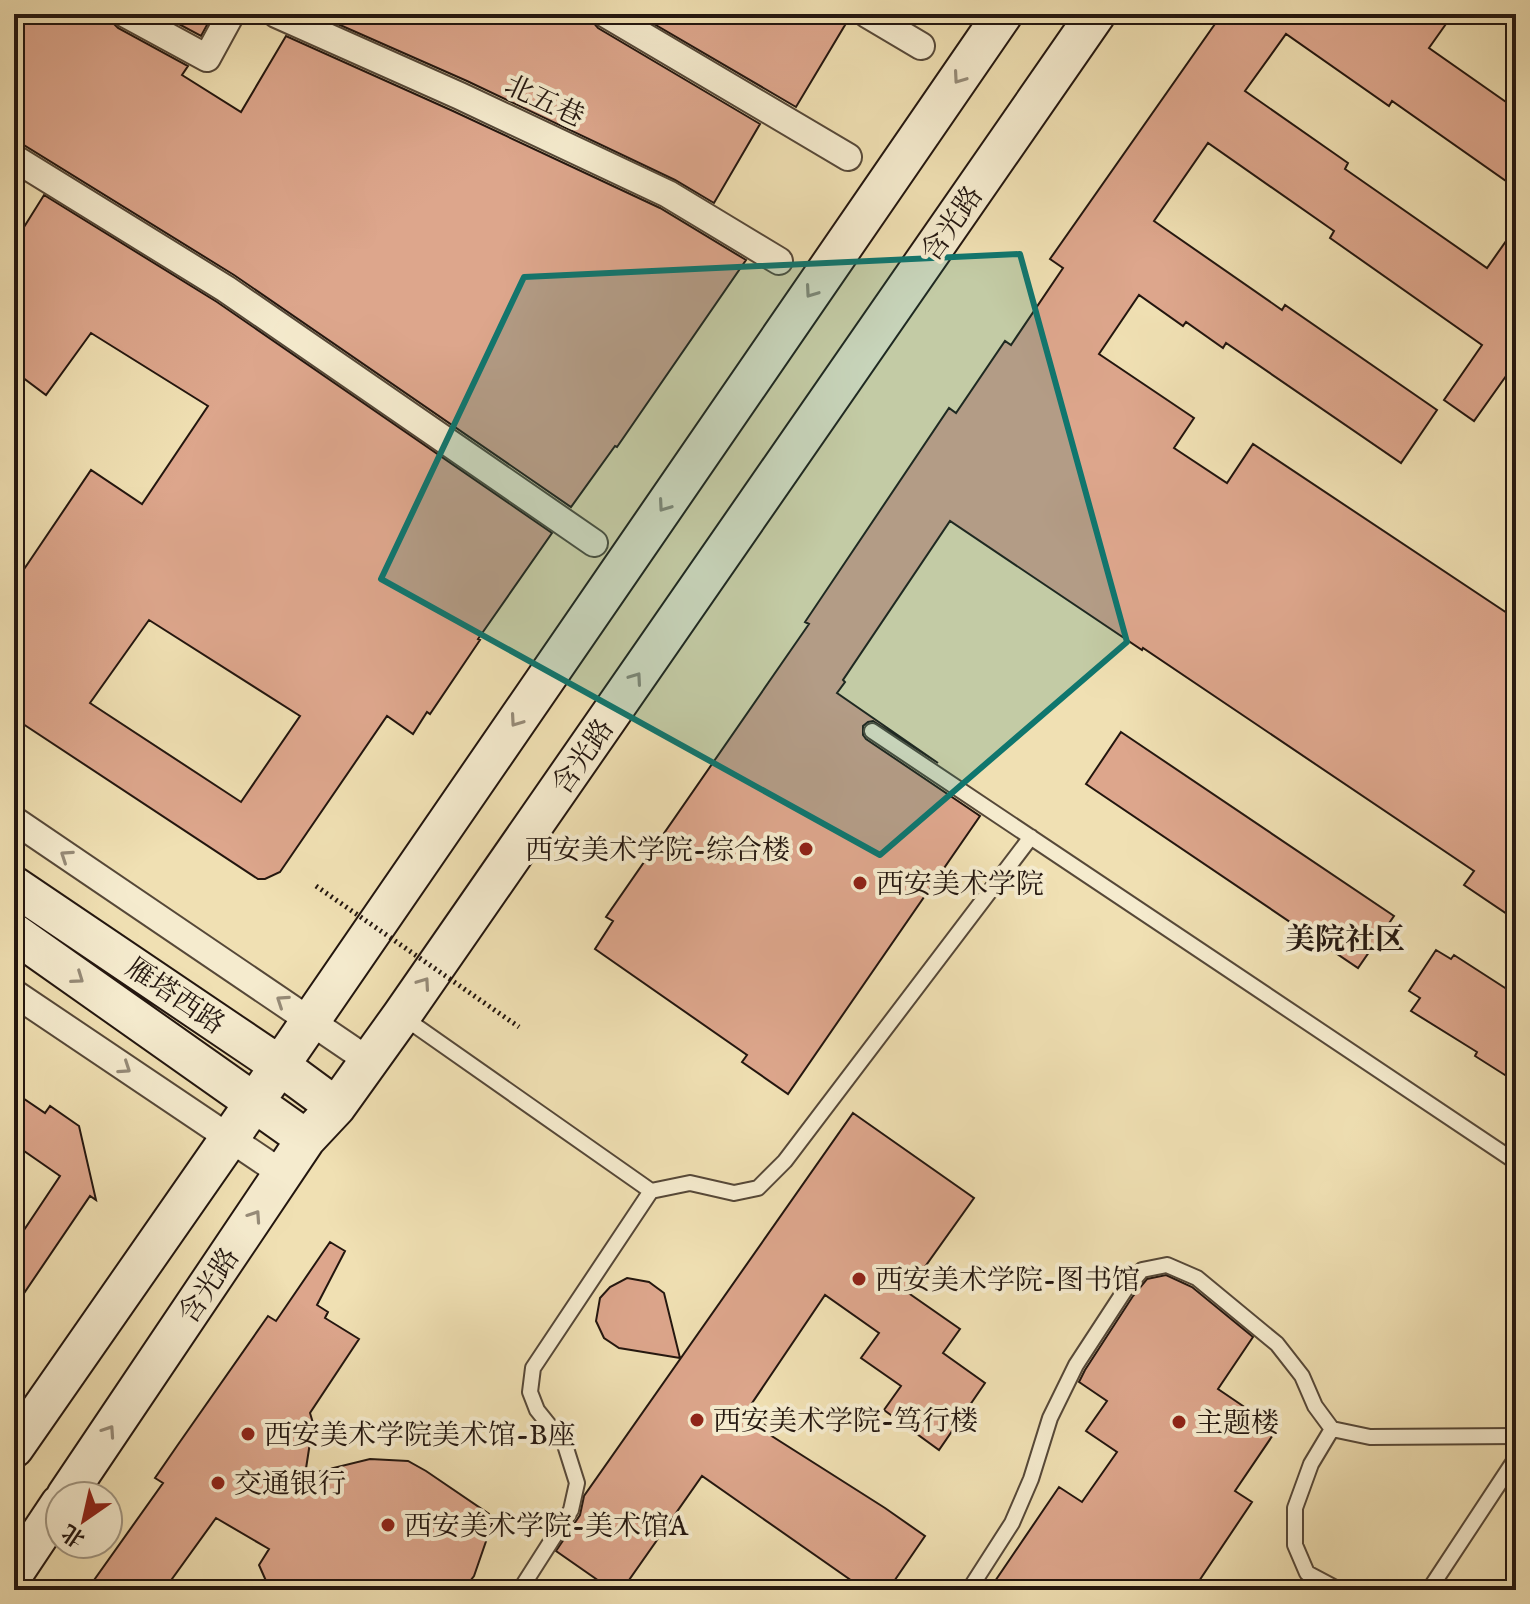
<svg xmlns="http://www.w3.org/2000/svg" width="1530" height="1604" font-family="'IM FELL English','Noto Serif SC',serif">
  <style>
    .building { fill: #dda68c; stroke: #23160f; stroke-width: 2; fill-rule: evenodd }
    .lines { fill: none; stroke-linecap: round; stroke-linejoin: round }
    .lane-casing { stroke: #564838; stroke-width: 18 }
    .street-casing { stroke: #564838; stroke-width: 30 }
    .secondary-casing { stroke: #23160f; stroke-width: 42 }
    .lane { stroke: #f5ebce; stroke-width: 14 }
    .street { stroke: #f5ebce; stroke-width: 26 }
    .secondary { stroke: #f5ebce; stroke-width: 38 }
    .path-bridge { stroke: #23160f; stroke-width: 5; stroke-dasharray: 2 4; stroke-linecap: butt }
    .oneway { stroke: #968b78 }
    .marked { fill: #0f766e; fill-opacity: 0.2; stroke: #0f766e; stroke-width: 6; stroke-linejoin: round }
    .poi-dot { fill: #8f2418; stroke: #f5ebce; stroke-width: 3 }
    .labels { text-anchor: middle; stroke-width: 8; stroke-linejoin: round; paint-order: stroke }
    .street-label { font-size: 28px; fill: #23160f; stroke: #f5ebce }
    .poi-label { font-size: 28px; fill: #23160f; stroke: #f5ebce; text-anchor: start }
    .neighbourhood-label { font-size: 30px; font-weight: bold; fill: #23160f; stroke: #f5ebce }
  </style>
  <rect width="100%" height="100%" fill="#f0e0b3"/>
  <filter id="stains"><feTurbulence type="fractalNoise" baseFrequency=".0025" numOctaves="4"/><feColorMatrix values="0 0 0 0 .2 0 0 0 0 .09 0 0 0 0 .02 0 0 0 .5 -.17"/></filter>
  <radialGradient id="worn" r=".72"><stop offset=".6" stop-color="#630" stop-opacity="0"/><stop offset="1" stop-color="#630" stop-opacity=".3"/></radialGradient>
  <!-- building -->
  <path class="building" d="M14 14H110L112 22 118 28 188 66 182 75 241 112 286 36 453 111 660 208 746 260 617 447 615 446 571 507 234 275 22 144 14 142Z
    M160 14H213L201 36Z
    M315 14H590L592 21 598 28 760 124 714 203 675 180 467 81Z
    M637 14H826L845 25 796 107Z
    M1222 14H1453L1429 48 1516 109V188L1392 101 1389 106 1286 34 1245 91 1348 163 1345 169 1487 268 1516 227V362L1474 421 1444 400 1482 345 1330 238 1334 231 1208 143 1154 221 1282 310 1285 305 1437 410 1401 463 1226 343 1223 348 1186 322 1183 326 1139 295 1099 354 1194 418 1174 448 1227 483 1253 444 1516 619V920L1464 885 1474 871 1143 648 1142 650 950 521 843 680 845 682 837 693 938 763 873 721 868 722 863 726V735L866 739 980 816 788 1094 742 1062 747 1055 595 949 613 921 606 917 809 624 805 622 949 408 956 413 1005 341 1011 345 1063 268 1050 259Z
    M44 195 217 302 552 533 478 639 480 640 430 714 427 712 413 734 387 716 280 872 265 879H258L14 718V584L91 470 142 504 208 406 91 333 46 395 14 371V243ZM149 620 300 716 241 802 90 703Z
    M1121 732 1394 916 1358 968 1086 784Z
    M1436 950 1451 959 1454 955 1516 995V1082L1475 1056 1477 1052 1411 1011 1420 998 1409 991Z
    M14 1092 45 1113 50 1106 79 1126 96 1200 90 1196 14 1308V1245L60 1176 14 1144Z
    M853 1113 974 1198 907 1292 960 1329 943 1353 985 1383 939 1450 884 1410 901 1386 861 1358 879 1333 825 1295 746 1412 770 1429 767 1433 885 1508 925 1536 888 1590H865L702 1476 622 1590H612L556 1551 580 1515 584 1496Z
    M330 1242 345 1251 317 1305 328 1312 325 1318 359 1339 310 1413 313 1423 305 1475 370 1459 408 1461 426 1471 489 1514 492 1524 474 1576 463 1590H270L259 1565 269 1549 216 1518 164 1590H87L163 1483 155 1478 177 1446 268 1316 276 1321Z
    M1166 1275 1192 1287 1253 1337 1218 1389 1277 1429 1235 1491 1252 1502 1193 1590H989L1059 1487 1082 1502 1117 1452 1086 1431 1107 1401 1079 1382 1085 1370 1133 1296 1147 1279Z
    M627 1278 649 1282 664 1293 680 1358 619 1348 604 1338 596 1321 600 1298 610 1287Z"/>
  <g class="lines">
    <defs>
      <path id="lane" d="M872 731 1516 1162
        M403 1017 651 1191
        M520 1590 571 1510 577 1483 565 1445 537 1410 530 1392 533 1368 651 1191 690 1183 734 1193 758 1188 785 1161 1031 837
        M969 1590 1012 1523 1031 1479 1050 1418 1076 1365 1125 1290 1142 1270 1167 1265 1197 1278 1277 1344 1302 1376 1315 1406 1332 1429
        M1339 1590 1307 1573 1295 1545V1508L1311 1464 1332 1429 1370 1437 1516 1436
        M1429 1590 1516 1458"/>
      <path id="street" d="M126 14 207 58 231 14
        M276 14 460 96 668 194 779 261
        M606 14 848 157
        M867 14 921 46
        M14 158 226 289 594 543
        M14 820 369 1061
        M14 993 283 1174"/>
      <path id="secondary" d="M14 886 279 1065 336 1107
        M14 933 306 1139
        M14 1448 254 1103 1003 14
        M66 1496 306 1139 336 1107 402 1015 1096 14
        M14 1573 60 1504"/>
    </defs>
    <!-- lane casing -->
    <use href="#lane" class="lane-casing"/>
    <!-- street casing -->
    <use href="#street" class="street-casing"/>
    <!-- secondary casing -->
    <use href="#secondary" class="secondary-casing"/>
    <!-- lane -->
    <use href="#lane" class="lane"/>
    <!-- street -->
    <use href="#street" class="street"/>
    <!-- secondary -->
    <use href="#secondary" class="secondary"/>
    <!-- path-bridge -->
    <path class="path-bridge" d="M316 886 519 1027"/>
  </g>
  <!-- one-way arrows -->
  <defs><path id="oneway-chevron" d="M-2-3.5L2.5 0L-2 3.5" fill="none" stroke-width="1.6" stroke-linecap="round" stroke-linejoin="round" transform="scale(2)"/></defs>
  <g class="oneway">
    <use href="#oneway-chevron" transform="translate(959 78) rotate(125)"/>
    <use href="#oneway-chevron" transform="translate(811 292) rotate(125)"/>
    <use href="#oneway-chevron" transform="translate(664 506) rotate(125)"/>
    <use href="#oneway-chevron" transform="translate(636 678) rotate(-55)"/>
    <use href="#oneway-chevron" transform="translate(516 721) rotate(125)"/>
    <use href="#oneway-chevron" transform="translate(66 856) rotate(-146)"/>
    <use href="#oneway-chevron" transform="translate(78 978) rotate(35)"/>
    <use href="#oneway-chevron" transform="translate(424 983) rotate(-55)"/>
    <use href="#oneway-chevron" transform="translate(282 1001) rotate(-146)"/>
    <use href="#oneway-chevron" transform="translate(125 1068) rotate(34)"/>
    <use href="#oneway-chevron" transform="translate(255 1216) rotate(-56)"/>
    <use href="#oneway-chevron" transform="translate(109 1431) rotate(-56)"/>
  </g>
  <!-- marked area -->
  <path class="marked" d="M1020 254 1127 642 880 855 381 579 524 277Z"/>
  <!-- markers -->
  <g class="poi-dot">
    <circle cx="806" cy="849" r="8"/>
    <circle cx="860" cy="883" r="8"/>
    <circle cx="859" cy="1279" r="8"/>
    <circle cx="697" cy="1420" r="8"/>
    <circle cx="1179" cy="1422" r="8"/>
    <circle cx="248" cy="1434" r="8"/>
    <circle cx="218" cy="1483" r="8"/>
    <circle cx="388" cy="1525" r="8"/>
  </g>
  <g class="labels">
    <!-- street labels -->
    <g class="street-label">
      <text transform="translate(545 100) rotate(25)" y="10">北五巷</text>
      <text transform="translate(951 223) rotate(-55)" y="10">含光路</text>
      <text transform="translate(582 756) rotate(-55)" y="10">含光路</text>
      <text transform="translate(176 995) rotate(34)" y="10">雁塔西路</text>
      <text transform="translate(208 1285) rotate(-56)" y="10">含光路</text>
    </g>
    <!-- poi labels -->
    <g class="poi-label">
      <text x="790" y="859" text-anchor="end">西安美术学院-综合楼</text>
      <text x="876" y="893">西安美术学院</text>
      <text x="875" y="1289">西安美术学院-图书馆</text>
      <text x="713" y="1430">西安美术学院-笃行楼</text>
      <text x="1195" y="1432">主题楼</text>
      <text x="264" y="1444">西安美术学院美术馆-B座</text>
      <text x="234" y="1493">交通银行</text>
      <text x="404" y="1535">西安美术学院-美术馆A</text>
    </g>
    <!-- neighbourhood labels -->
    <g class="neighbourhood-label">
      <text x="1345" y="949">美院社区</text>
    </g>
  </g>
  <!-- margin -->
  <rect width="1530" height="1604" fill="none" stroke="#f0e0b3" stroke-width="48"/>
  <rect x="16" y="16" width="1498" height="1572" fill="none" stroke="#23160f" stroke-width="4"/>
  <rect x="24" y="24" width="1482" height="1556" fill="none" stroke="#23160f" stroke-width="2"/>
  <!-- north arrow -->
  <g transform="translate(84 1520) rotate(214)"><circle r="38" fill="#f5ebce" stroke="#a19682" stroke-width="2"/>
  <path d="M0-6L14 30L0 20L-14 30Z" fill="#8f2418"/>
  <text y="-12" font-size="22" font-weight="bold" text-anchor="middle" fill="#23160f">北</text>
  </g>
  <rect width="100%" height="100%" filter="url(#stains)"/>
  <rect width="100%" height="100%" fill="url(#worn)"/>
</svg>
